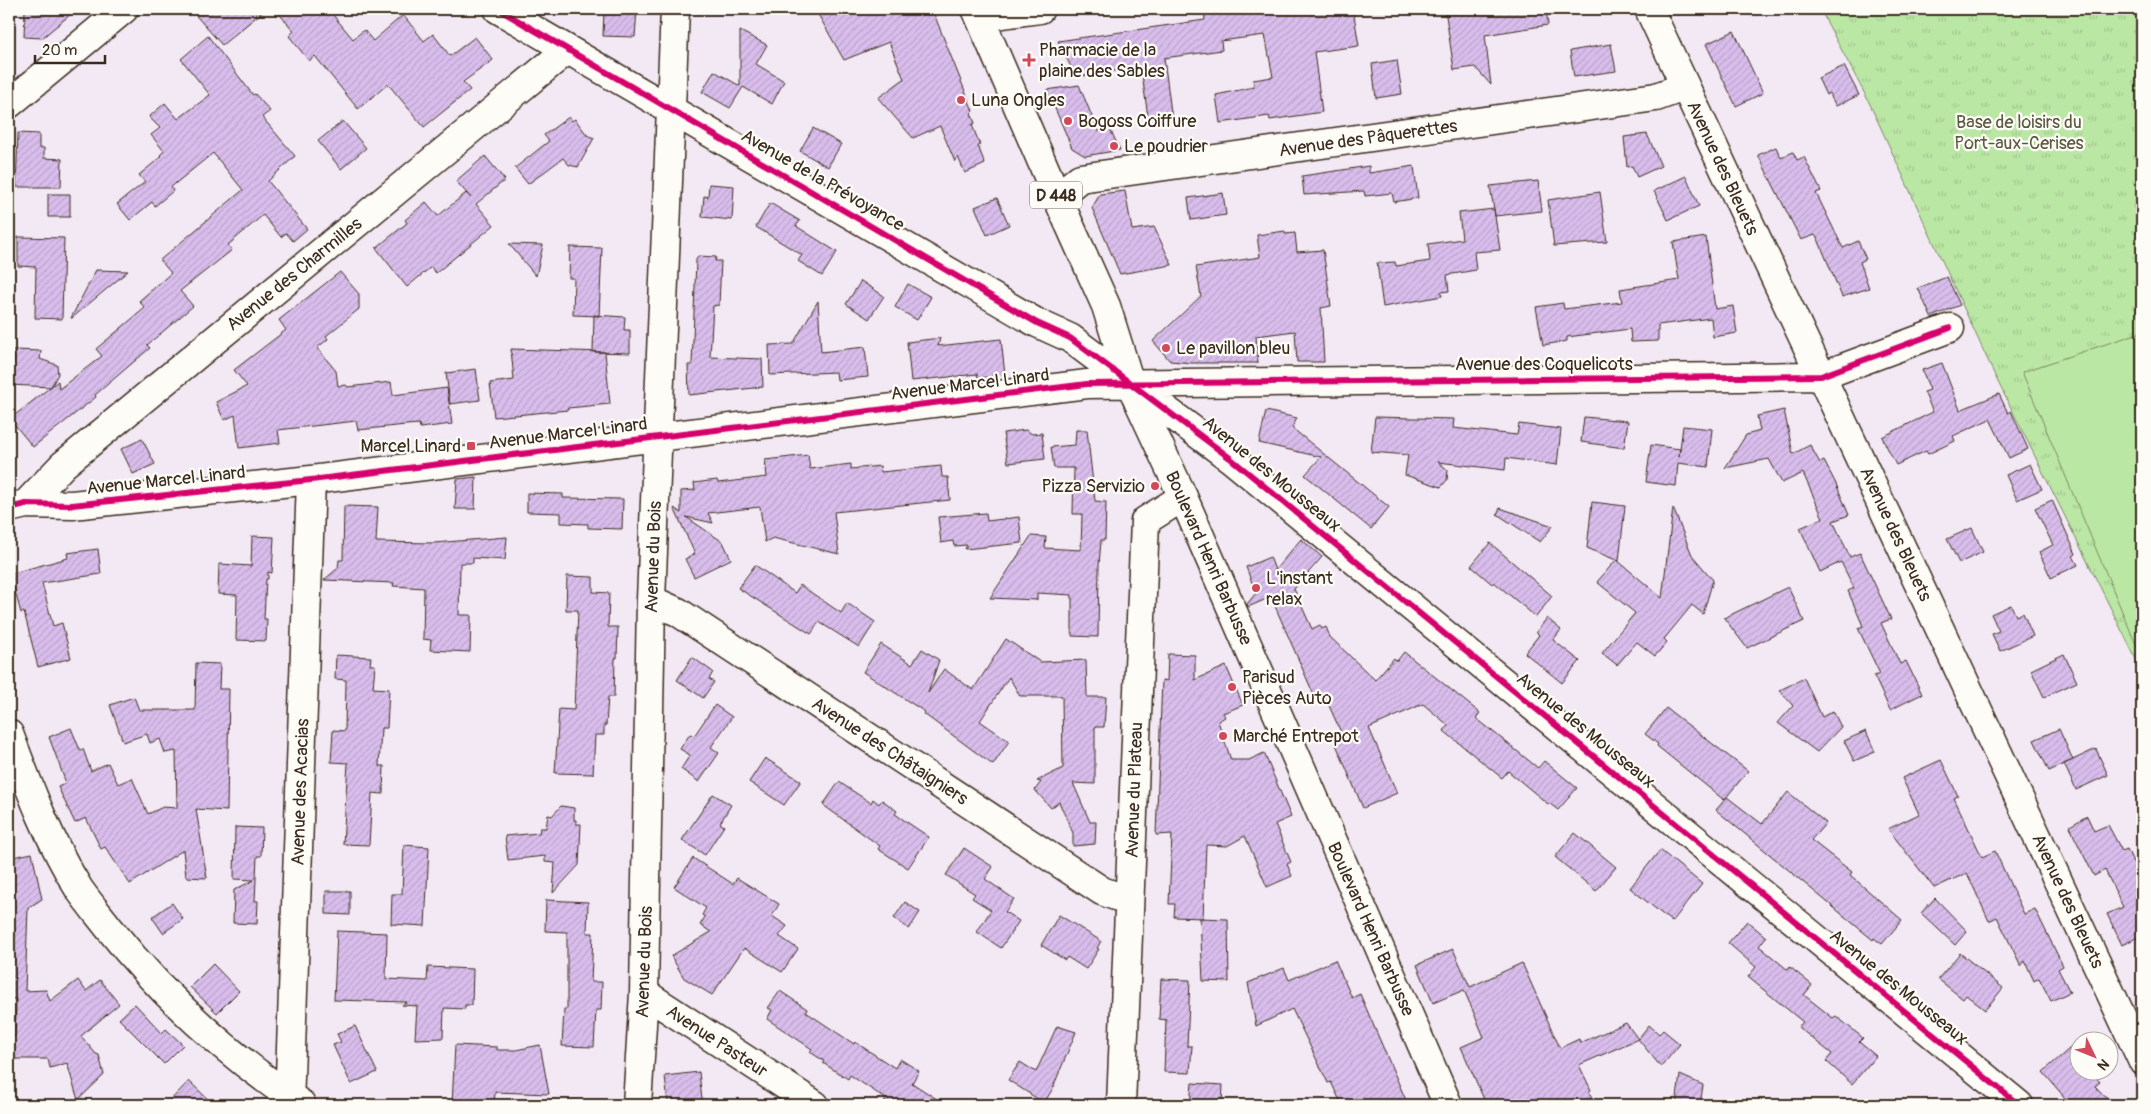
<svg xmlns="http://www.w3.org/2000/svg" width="2151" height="1114" font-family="Pangolin,sans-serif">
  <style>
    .park { fill: url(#park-tufts); stroke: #7b8862 }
    .pitch { fill: #bbe7a5; stroke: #7b8862 }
    .building { fill: url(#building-hatch); stroke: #3b2a1e }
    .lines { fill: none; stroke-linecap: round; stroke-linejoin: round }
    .minor-casing { stroke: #3b2a1e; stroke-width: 31 }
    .major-casing { stroke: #3b2a1e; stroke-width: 31 }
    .minor { stroke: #fdfcf7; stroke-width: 28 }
    .major { stroke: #fdfcf7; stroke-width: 28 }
    .cycleway-casing { stroke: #fdfcf7; stroke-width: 9 }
    .cycleway { stroke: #d6006c; stroke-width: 6 }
    .poi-dot { fill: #d1495b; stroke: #fdfcf7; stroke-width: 2 }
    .labels { text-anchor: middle; stroke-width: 4.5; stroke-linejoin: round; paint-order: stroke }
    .shield { fill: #fdfcf7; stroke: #75695f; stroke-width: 1 }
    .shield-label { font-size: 16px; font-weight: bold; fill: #3b2a1e }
    .poi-label { font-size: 18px; fill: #3b2a1e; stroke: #fdfcf7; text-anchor: start }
    .park-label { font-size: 18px; fill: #5b5940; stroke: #fdfcf7 }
    .street-label { font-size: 18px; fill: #3b2a1e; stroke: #fdfcf7 }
  </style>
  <defs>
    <pattern id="park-tufts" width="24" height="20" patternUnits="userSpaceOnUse" patternTransform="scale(1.25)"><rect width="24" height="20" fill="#bbe7a5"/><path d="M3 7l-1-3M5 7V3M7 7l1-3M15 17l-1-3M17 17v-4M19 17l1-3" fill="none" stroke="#a2c68e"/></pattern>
    <pattern id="building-hatch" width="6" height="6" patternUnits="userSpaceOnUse" patternTransform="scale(1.25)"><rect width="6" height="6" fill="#d9beed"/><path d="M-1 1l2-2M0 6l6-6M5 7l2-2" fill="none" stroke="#bba3cb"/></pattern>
  </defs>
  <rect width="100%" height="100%" fill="#f2e9f4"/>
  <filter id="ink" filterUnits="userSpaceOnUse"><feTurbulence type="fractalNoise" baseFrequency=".02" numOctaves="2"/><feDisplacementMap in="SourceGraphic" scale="10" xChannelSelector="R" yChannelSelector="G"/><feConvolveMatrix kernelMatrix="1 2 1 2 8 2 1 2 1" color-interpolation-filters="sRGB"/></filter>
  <g filter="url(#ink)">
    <!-- park -->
    <path class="park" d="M1820 9H2142V671L1997 380 1868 100Z"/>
    <!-- pitch -->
    <path class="pitch" d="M2142 332V659L2022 372Z"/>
    <!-- building -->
    <path class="building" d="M25 9H77L42 38 24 37Z
      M190 9H266L222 45Z
      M275 9H328L353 39 364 30 373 41 403 15 424 41 433 34 450 56 475 37 493 60 463 82 470 90 424 127 388 84 358 109 315 56 309 61 289 36 294 31Z
      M604 9H637L635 37 603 36Z
      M815 9H932L973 111 971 113 975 123 972 125 980 145 978 146 985 164 965 173 958 157 955 162 940 126 913 138 878 98 904 79 889 42 844 60Z
      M1204 9H1353L1359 46 1314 52 1322 112 1270 120 1269 116 1220 123 1216 95 1254 87 1253 80 1273 77 1265 35 1221 41 1222 50 1164 58 1172 120 1149 124 1141 67 1076 77 1058 41 1205 20Z
      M1445 9H1546L1548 25 1485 35 1491 85 1475 67 1454 70Z
      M740 31 767 45 756 64 784 81 772 104 743 87 730 108 702 92 714 71 740 86Z
      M1734 31 1763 93 1736 106 1706 44Z
      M208 36 253 95 255 94 270 111 262 117 295 156 268 181 307 229 293 241 286 233 281 237 263 215 228 245 232 250 180 291 193 306 147 345 150 348 95 395 96 397 33 447 10 419 58 381 59 389 102 356 96 349 145 308 139 301 171 273 160 260 243 190 213 153 171 187 173 191 155 206 152 202 130 220 117 204 145 182 139 175 161 157 160 155 164 151 151 135 160 128 149 117 165 103 178 119 210 95 181 59Z
      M1611 44 1616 71 1574 77 1570 51Z
      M1397 60 1402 94 1376 98 1372 64Z
      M1844 66 1859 95 1836 106 1829 93 1826 95 1818 78Z
      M1079 85 1098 131 1110 129 1120 150 1085 156 1072 148 1047 90Z
      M569 117 572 121 575 119 587 135 594 138 578 167 569 165 563 158 528 184 515 168 549 141 544 135Z
      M343 121 366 148 341 169 318 141Z
      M813 128 841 144 828 167 800 151Z
      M18 133 39 134V148H44V158L62 159 61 187H16Z
      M1647 134 1661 166 1637 177 1632 166 1627 167 1624 137Z
      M1776 147 1781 158 1793 152 1797 160 1804 157 1821 191 1816 193 1843 248 1858 241 1866 259 1860 262 1869 288 1842 297 1818 239 1815 235 1801 240 1758 155Z
      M485 156 505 180 476 204 494 225 436 273 431 267 407 287 376 248 407 223 405 220 426 202 438 216 466 193 471 198 456 181Z
      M1369 166V173L1414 166 1418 198 1394 202 1392 193 1365 196 1364 191 1304 195 1302 176Z
      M1686 176 1699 206 1668 220 1654 191Z
      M1538 181 1542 211 1495 216 1490 186Z
      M709 184 734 186 732 220 702 217 704 196 708 197Z
      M1125 191 1132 230 1154 227 1172 265 1120 274 1092 208 1100 194Z
      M1600 192 1607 242 1554 246 1548 200Z
      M1223 193 1226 215 1191 220 1188 198Z
      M48 194H70V217H48Z
      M997 198 1009 225 987 235 975 207Z
      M770 203 800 221 796 226 837 252 822 276 798 261 802 255 756 227Z
      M1494 209 1500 250 1474 252 1476 270 1447 275 1449 291 1441 292 1442 296 1383 307 1377 263 1395 262 1396 266 1430 261 1428 244 1462 239 1459 213Z
      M1285 231V234L1295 233 1297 252 1323 250 1331 306 1321 308 1324 362H1297L1295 331 1256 336 1258 363H1192L1170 361 1153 341 1201 296 1196 267 1260 257 1257 235Z
      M18 237 64 238 62 319 35 318 36 267 18 266Z
      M1706 237 1715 309 1733 306 1737 333 1713 337 1711 318 1658 325V341L1631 342 1630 329 1567 337V341L1543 345 1536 307 1563 303 1564 309 1622 302 1620 289 1679 280 1673 242Z
      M509 244 543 245 536 276Z
      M570 247 602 248 599 316 573 315 574 278H569Z
      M698 256 716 257 715 261H721L719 305 713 306 710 357 762 359 763 387 689 395 688 365H692L696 260Z
      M96 270 128 271 72 318H71Z
      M340 272 359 294V309L326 336 328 339 317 348 336 371 338 386 346 385 348 387 391 382 393 395 447 388 452 424 420 428 419 424 406 425 358 430 356 421 278 430 280 443 239 448 235 415 224 420 216 402 247 386 234 370 286 330 279 320Z
      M1947 277 1960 305 1931 317 1918 288Z
      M861 281 884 296 869 319 846 304Z
      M908 284 931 297 917 320 895 307Z
      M818 301 821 352 865 347 868 377 837 380 836 372 770 375 769 345 793 344Z
      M594 315 625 317 624 330H630V353L593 352Z
      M940 338 938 346 1001 339 1005 375 978 378 977 374 911 381 907 342Z
      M511 349 605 352 610 404 568 408V410L494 417 490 383 514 380Z
      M14 350 41 351 40 359 57 365 58 374 51 387 9 385V363H14Z
      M1942 363 1960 410 1999 394 2008 413 2011 411 2028 449 2009 458 1990 419 1953 436 1955 441 1928 454 1926 451 1896 465 1882 437 1933 412 1924 392 1930 390 1922 370Z
      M476 369 480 400 450 404 446 373Z
      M1784 410 1793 454 1810 445 1820 463 1824 461 1836 484 1849 515 1833 521 1850 557 1860 553 1891 619 1881 623 1900 664 1906 661 1922 694 1890 710 1874 676 1880 674 1858 628 1863 626 1848 591 1854 588 1841 562 1820 572 1800 528 1823 518 1803 473 1782 483 1769 459 1725 468 1746 435 1760 431 1757 416Z
      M1266 411 1297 418 1292 428 1389 507 1371 529 1305 475 1321 457 1259 443Z
      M1375 417 1454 419 1453 428 1517 435 1519 424 1561 429 1557 465 1506 458 1505 470 1438 462 1448 470 1447 480 1441 487 1405 475 1408 455 1371 452Z
      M1584 417 1628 421 1624 448 1581 442Z
      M1683 426 1712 429 1708 467 1678 463 1676 486 1646 482 1651 445 1680 449 1679 457Z
      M1026 430 1032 434 1042 433 1045 459 1008 463 1003 433Z
      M1076 430H1087L1095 501 1106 502 1105 540H1101L1099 565 1098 637 1072 636V595L1037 593V600L990 598 1031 536 1046 537 1045 548 1081 550 1082 514H1073L1074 468H1054L1051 447 1075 445Z
      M142 439 155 464 133 474 121 449Z
      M808 455 810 469 851 464V469L880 466 881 472 941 466 942 477H948L950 500 834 512 839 554 773 538 765 542 760 507 708 513 713 523 686 517 723 542 731 559 694 577 685 559 695 554 674 508 681 513V491L695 490 694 483 717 480 718 483 767 477 765 460Z
      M2030 464 2042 489 2017 500 2006 475Z
      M476 477 475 509H455L457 479Z
      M527 493 563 494V498L623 499 622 529 588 528V524L561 523V513L527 512Z
      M2052 500 2076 554 2073 556 2078 565 2051 578 2039 552 2053 545 2035 508Z
      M1592 502 1625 506 1619 561 1617 560 1662 598 1673 508 1692 555 1713 580 1703 614 1692 605 1664 639 1667 642 1655 656 1637 642 1617 665 1602 653 1635 613 1597 582 1616 560 1587 548Z
      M344 506 378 507 376 542 434 543 507 537 505 560 473 558V563H460L459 615H471L470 652 430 650 431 640 423 639 424 588 393 586 394 583 324 580 338 568 339 560H343Z
      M1500 508 1553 526 1540 542 1497 514Z
      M986 513 987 521 1019 517 1022 543 965 549 967 545 954 546 953 541 941 543 938 517Z
      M1972 528 1983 552 1959 563 1947 539Z
      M252 536 274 537 272 573 268 572V579H266L264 619H267L266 641 236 640 237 595 218 594 219 564 251 566Z
      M1301 539 1322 557 1294 589 1312 629 1320 625 1322 629 1326 627 1330 637 1375 680 1394 658 1397 661 1404 652 1480 713 1476 718 1538 768 1544 761 1577 788 1558 810 1549 803 1548 804 1508 771 1502 778 1444 731 1448 725 1423 704 1369 728 1397 793 1363 808 1335 742 1344 739 1326 699 1317 702 1271 597 1248 607 1247 604 1256 593 1246 567 1270 557 1275 570Z
      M1490 543 1552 596 1536 617 1494 582 1492 584 1471 566Z
      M98 549 101 574 42 583 53 626 62 623 71 658 38 667 24 612 21 613 14 588H9V574L68 558 67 553Z
      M755 565 795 593 800 585 841 613 847 603 875 622 859 647 819 622 811 634 738 588Z
      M567 576 593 577V592L609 593 608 627H618L617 658H615L614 697H608L606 725H604V735H595L593 774 555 773 559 709 574 710 578 610H566Z
      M1788 587 1804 621 1747 648 1724 618Z
      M2011 605 2016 616 2023 613 2033 636 2000 651 1992 634 1999 631 1991 614Z
      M1547 618 1561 630 1553 640 1580 661 1562 683 1525 653 1539 635 1536 632Z
      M1006 639 1040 662 1086 660 1087 697H1106L1104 727H1095V784L1073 783 1090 822H1096L1095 844 1073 846V833L1059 802 1051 808 1035 790 1041 782 1037 781 1063 768 1062 696H1020L1009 677 980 721 1009 741 993 765 924 714 925 712 863 672 881 644 912 664 922 649 939 660 928 693 944 669 973 690Z
      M1168 654 1195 655V680L1226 666 1243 705 1223 713 1225 717 1218 721 1231 760H1249L1264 753 1291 817 1275 824 1291 862 1287 864 1292 876 1267 887 1245 836 1227 846 1206 845 1203 918 1174 917 1175 904H1169L1172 834 1156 835 1162 680 1167 681Z
      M2064 654 2077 682 2044 697 2031 670Z
      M336 655 371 657 370 665H375L373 688 389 689 387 728H381L379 766H384L383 794 372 793 369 845 343 844 348 763 331 762 333 730 345 731 346 680 335 679Z
      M692 657 713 672 709 679 714 682 703 698 677 680Z
      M196 663 220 664 219 689H229L227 811 196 809 207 878 186 877 183 850 130 884 105 847 101 849 86 818 75 823 58 787 66 783 49 737 71 728 80 750 83 749 91 771 108 763 118 784 132 778 148 814 163 807 177 808 176 751 165 753 160 739 150 743 147 734 123 742 110 705 134 697 139 710H195Z
      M1804 678 1822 717 1833 711 1841 727 1817 752 1778 723 1793 706 1780 690Z
      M715 705 732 717 711 747 719 753 699 782 681 769 690 755 680 749 690 734 694 736Z
      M1666 708 1748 771 1724 800 1657 746 1658 744 1645 734Z
      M2059 729 2073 760 2049 771 2034 740Z
      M1866 731 1875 752 1854 761 1844 741Z
      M2096 749 2108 775 2076 790 2064 764Z
      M765 758 801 781 784 805 749 782Z
      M1941 760 1958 796 1954 798 1982 857 1995 851 2024 914 2035 909 2063 966 2058 969 2070 992 2051 1001 2039 978 2034 981 2025 961 2021 966 1997 917 1989 921 1967 873 1934 888 1888 829 1919 814 1902 778Z
      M839 782 871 803 873 799 879 804 882 800 897 811 895 814 929 837 908 868 878 849 880 846 823 805Z
      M1788 792 1826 823 1811 840 1852 872 1850 875 1902 920 1882 944 1874 938 1873 940 1716 810 1727 797 1762 824Z
      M713 794 731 805 720 823 724 826 705 855 682 840Z
      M561 806 574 808V820H576V824H581L579 865 553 893 555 863 545 862V856L508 860 505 836 539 833 540 828H546L548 815 552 816Z
      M2087 816 2094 831 2108 825 2122 851 2127 849 2142 881V946L2138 937 2122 945 2107 914 2123 907 2105 870 2094 876 2074 836 2070 826Z
      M235 827 262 828 261 856H257L255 901H258L257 924 233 923 234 890 254 880 234 879Z
      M1575 833 1616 867 1596 891 1555 857Z
      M404 845 429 847 425 926 391 924 392 894H402Z
      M964 848 993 867 985 879 1014 899 1005 912 1019 921 1001 948 977 932 991 910 972 898 975 894 946 875Z
      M1660 850 1702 884 1672 922 1630 888Z
      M32 853 42 899 28 908 25 991 46 990 50 1001 78 980 86 991 100 980 119 1004 81 1036 96 1054 99 1055 104 1075 78 1100 67 1063 50 1068 48 1059H9V1036H15L16 999H9V899H15L9 868V858Z
      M693 858 733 884 737 878 779 904 772 916 787 926 779 936 798 949 782 972 744 948 712 995 684 978 671 956 711 932 700 925 705 917 702 915 706 908 674 887Z
      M326 891H350V915L326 914Z
      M1935 898 1967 931 1955 945 1921 913Z
      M546 900 588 902 587 933H593L591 982H602L601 1010H596L594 1047 562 1046 564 1009H567V932L545 931Z
      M905 902 920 912 909 929 894 918Z
      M172 903 183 919 163 933 152 917Z
      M1059 915 1101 941 1097 948 1099 949 1086 969 1067 957 1065 960 1041 945Z
      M1200 918 1228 919 1229 982 1203 981Z
      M1747 921 1766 937 1759 946 1788 970 1790 967 1812 985 1804 995 1833 1018 1836 1016 1863 1038 1859 1042 1876 1056 1852 1084 1826 1061 1832 1054 1798 1027 1803 1022 1748 977 1756 967 1728 943Z
      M337 931 387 933 386 979 427 981 428 967 473 969 472 1005H465V1009L444 1008 443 1038 415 1039 417 1006 402 1005 407 1002 334 1000Z
      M1453 949 1470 987 1522 963 1560 1048 1579 1039 1580 1043 1626 1023 1638 1039 1579 1065 1591 1090 1589 1092 1592 1098 1574 1105H1500L1497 1099 1486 1104 1461 1047 1484 1037 1464 990 1433 1003 1417 965Z
      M1960 953 2003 988 1985 1010 1966 995 1963 999 1938 979Z
      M1335 960 1352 998 1360 994 1408 1105H1342L1331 1082 1328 1083 1292 1009 1256 1026 1248 983 1284 968 1289 980Z
      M213 964 239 991 217 1013 190 987Z
      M1161 979 1190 980 1187 1046H1192L1190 1073 1164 1072 1166 1020 1159 1019Z
      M780 991 807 1009 806 1012 854 1044 855 1042 895 1068 900 1059 919 1071 912 1083 946 1105H883L886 1099 850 1075 848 1079 823 1063 824 1061 810 1052 812 1049 767 1019 772 1010 768 1008Z
      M135 1004 162 1033 166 1029 183 1045 164 1064 119 1019Z
      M1649 1025 1659 1034 1663 1030 1680 1044 1661 1067 1638 1039Z
      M355 1026 377 1072 351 1084 333 1045 341 1042 337 1034Z
      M1057 1026 1076 1032 1054 1085H1055L1044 1103 1008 1080 1020 1062 1036 1072Z
      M2078 1041V1072H2091L2100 1082 2095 1086 2113 1105H2071L2043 1072Z
      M455 1045 497 1047V1050H516L540 1045 549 1094 495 1092 494 1105H452Z
      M699 1072 702 1100 668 1104 665 1076Z
      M1680 1075 1703 1085 1700 1105H1676Z
      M189 1081 214 1105H166Z
      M1192 1083 1223 1085 1222 1105H1190Z"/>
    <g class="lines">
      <defs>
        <path id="minor" d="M498 9 1037 323 1070 338 1230 458 2019 1105
          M1649 9 2142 1060
          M980 17 1040 9
          M9 104 124 9
          M1057 197 1080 178 1656 97 1684 87
          M26 504 63 465 567 50
          M9 508 26 504 72 505 311 480 1087 384 1821 376 1950 328
          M651 600 678 612 1102 891 1129 901
          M9 734C29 787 49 841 79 889 88 902 99 915 109 928 163 996 229 1056 301 1104
          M644 993 815 1105
          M289 1105 311 480
          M637 1105 644 993 651 600 675 9
          M1121 1105 1145 521 1183 497"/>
        <path id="major" d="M976 9 1057 197 1106 306 1130 383 1183 497 1448 1105"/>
      </defs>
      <!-- minor casing -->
      <use href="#minor" class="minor-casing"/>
      <!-- major casing -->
      <use href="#major" class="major-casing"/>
      <!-- minor -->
      <use href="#minor" class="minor"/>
      <!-- major -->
      <use href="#major" class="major"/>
      <defs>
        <path id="cycleway" d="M498 9 1037 323 1070 338 1230 458 2019 1105
          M9 508 26 504 72 505 311 480 1087 384 1821 376 1950 328"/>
      </defs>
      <!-- cycleway casing -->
      <use href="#cycleway" class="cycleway-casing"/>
      <!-- cycleway -->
      <use href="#cycleway" class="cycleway"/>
    </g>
  </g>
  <!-- markers -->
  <g class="poi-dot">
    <path d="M1026.5 52.5h5v5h5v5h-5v5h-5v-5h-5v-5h5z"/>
    <circle cx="961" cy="100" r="5"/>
    <circle cx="1068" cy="121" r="5"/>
    <circle cx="1114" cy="146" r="5"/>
    <circle cx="1166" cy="348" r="5"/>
    <rect x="466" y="441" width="10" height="10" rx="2.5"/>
    <circle cx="1155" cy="486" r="5"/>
    <circle cx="1256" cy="588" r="5"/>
    <circle cx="1232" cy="687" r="5"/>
    <circle cx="1223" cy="736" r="5"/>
  </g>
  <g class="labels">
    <!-- shield labels -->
    <rect class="shield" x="1030" y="181.5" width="52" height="27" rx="4"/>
    <g class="shield-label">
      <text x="1056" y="201">D 448</text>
    </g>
    <!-- poi labels -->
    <g class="poi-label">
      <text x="1039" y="56">Pharmacie de la<tspan x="1039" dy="21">plaine des Sables</tspan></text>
      <text x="971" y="106">Luna Ongles</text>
      <text x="1078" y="127">Bogoss Coiffure</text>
      <text x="1124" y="152">Le poudrier</text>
      <text x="1176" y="354">Le pavillon bleu</text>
      <text x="461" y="452" text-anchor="end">Marcel Linard</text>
      <text x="1145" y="492" text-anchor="end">Pizza Servizio</text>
      <text x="1266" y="584">L'instant<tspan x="1266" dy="21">relax</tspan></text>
      <text x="1242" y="683">Parisud<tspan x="1242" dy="21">Pièces Auto</tspan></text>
      <text x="1233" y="742">Marché Entrepot</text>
    </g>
    <!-- park labels -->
    <g class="park-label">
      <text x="2019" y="128">Base de loisirs du<tspan x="2019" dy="21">Port-aux-Cerises</tspan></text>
    </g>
    <!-- street labels -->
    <g class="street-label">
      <text transform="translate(1368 138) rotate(-8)" y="6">Avenue des Pâquerettes</text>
      <text transform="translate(1723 168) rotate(65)" y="6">Avenue des Bleuets</text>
      <text transform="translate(823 180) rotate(30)" y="6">Avenue de la Prévoyance</text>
      <text transform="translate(294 274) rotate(-39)" y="6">Avenue des Charmilles</text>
      <text x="1544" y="370">Avenue des Coquelicots</text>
      <text transform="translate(970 384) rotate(-7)" y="6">Avenue Marcel Linard</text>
      <text transform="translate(568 433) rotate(-7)" y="6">Avenue Marcel Linard</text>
      <text transform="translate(1272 474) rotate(39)" y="6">Avenue des Mousseaux</text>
      <text transform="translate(166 480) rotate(-6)" y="6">Avenue Marcel Linard</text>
      <text transform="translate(1896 534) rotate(65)" y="6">Avenue des Bleuets</text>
      <text transform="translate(653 557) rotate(-88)" y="6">Avenue du Bois</text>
      <text transform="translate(1209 558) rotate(66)" y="6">Boulevard Henri Barbusse</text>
      <text transform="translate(1586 730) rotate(39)" y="6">Avenue des Mousseaux</text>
      <text transform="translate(890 751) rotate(33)" y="6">Avenue des Châtaigniers</text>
      <text transform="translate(1134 790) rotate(-88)" y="6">Avenue du Plateau</text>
      <text transform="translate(300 792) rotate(-88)" y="6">Avenue des Acacias</text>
      <text transform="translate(2068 901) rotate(65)" y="6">Avenue des Bleuets</text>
      <text transform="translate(1371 929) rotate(66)" y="6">Boulevard Henri Barbusse</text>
      <text transform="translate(644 962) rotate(-88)" y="6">Avenue du Bois</text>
      <text transform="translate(1899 987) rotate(39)" y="6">Avenue des Mousseaux</text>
      <text transform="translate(717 1041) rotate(33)" y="6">Avenue Pasteur</text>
    </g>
  </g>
  <!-- margin -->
  <rect width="2151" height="1114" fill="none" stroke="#fdfcf7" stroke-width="30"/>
  <rect x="15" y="15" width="2121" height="1084" fill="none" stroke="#3b2a1e" stroke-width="2" filter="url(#ink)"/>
  <!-- north arrow -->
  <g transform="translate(2094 1056) rotate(133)"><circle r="24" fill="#fdfcf7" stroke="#afa8a0"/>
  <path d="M0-4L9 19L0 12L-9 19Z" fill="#d1495b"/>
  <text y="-8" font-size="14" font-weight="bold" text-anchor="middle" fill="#3b2a1e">N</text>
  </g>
  <!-- scale -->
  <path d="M35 55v8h70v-8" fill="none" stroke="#3b2a1e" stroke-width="2.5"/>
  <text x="42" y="55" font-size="15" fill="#3b2a1e" stroke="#fdfcf7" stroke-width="4" paint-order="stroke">20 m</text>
</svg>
